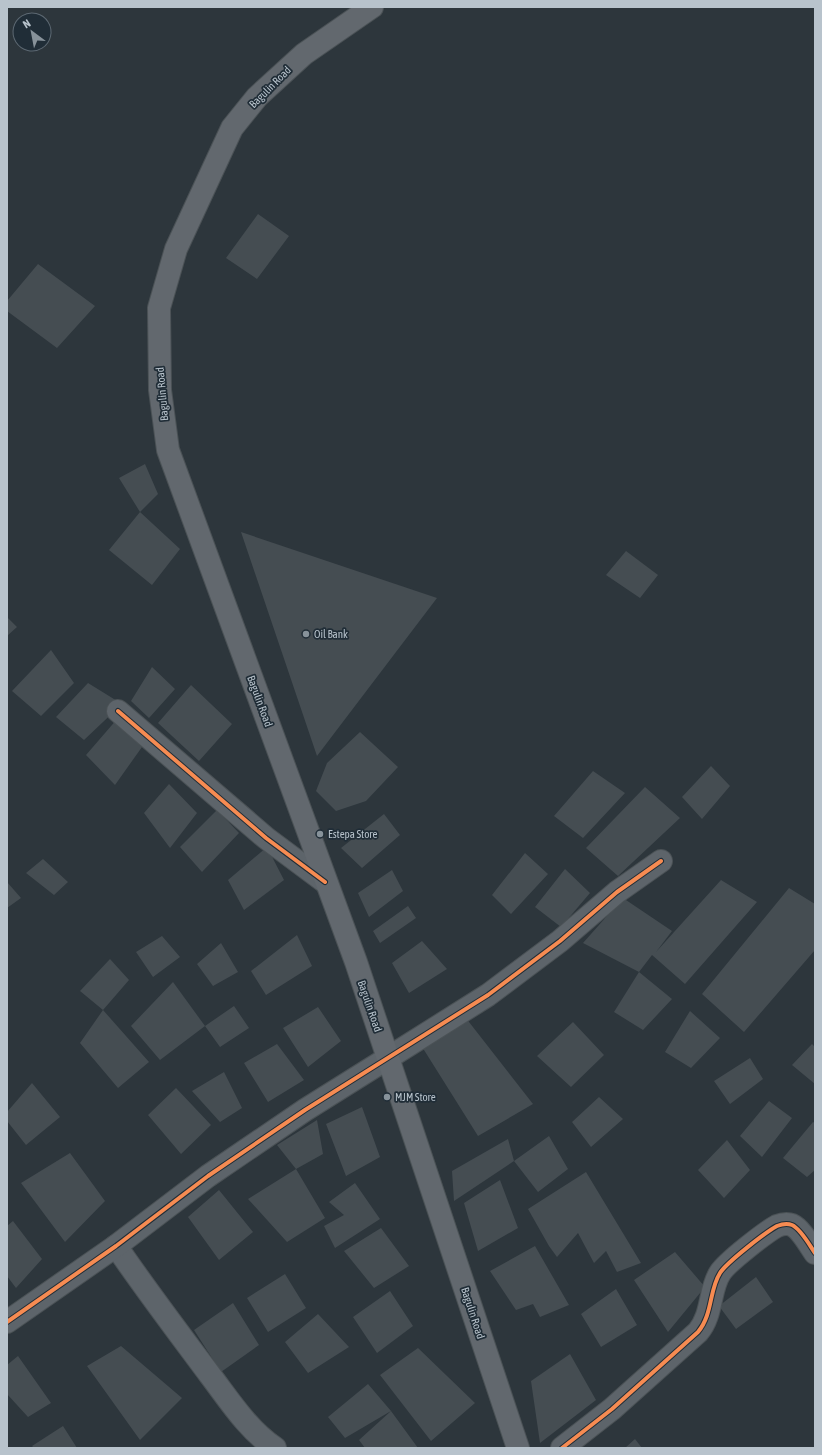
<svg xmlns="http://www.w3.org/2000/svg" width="822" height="1455" font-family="'Asap Condensed',sans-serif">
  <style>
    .building { fill: #454d52 }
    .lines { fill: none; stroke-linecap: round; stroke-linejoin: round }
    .minor-casing { stroke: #4b5256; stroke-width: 24 }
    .tertiary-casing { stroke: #4b5256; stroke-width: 24 }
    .secondary-casing { stroke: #4b5256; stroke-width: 24 }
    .minor { stroke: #5d646a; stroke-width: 22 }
    .tertiary { stroke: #5d646a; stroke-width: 22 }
    .secondary { stroke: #62686e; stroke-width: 22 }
    .cycleway-casing { stroke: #202d37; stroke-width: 6 }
    .cycleway { stroke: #f68b52; stroke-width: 4 }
    .poi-dot { fill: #87929a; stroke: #202d37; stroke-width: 1.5 }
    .labels { text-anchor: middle; stroke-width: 3.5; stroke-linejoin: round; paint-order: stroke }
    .street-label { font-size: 11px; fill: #b8c3cc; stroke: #202d37 }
    .poi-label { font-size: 11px; fill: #b8c3cc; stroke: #202d37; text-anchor: start }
  </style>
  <rect width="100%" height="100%" fill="#2d363c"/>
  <!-- building -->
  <path class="building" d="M258 214 289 236 257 279 226 258Z
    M38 264 95 306 57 348 7 311V301Z
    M145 464 158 494 140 512 119 478Z
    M140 512 180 549 152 585 109 550Z
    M241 532 437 598 317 756Z
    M626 551 658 575 640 598 606 575Z
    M7 617 17 627 7 636Z
    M51 650 74 683 41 716 12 691Z
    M152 667 175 689 149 718 131 701Z
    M88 683 122 704 84 740 56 717Z
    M191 685 232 724 199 761 158 723Z
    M118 718 142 747 115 785 86 755Z
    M360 732 398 767 366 801 336 811 316 791 327 763Z
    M711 766 730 786 702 819 682 797Z
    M593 771 625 793 583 838 554 816Z
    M169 784 197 813 170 848 144 813Z
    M645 787 680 818 618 876 586 848Z
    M217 810 239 833 202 872 180 847Z
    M384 814 400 835 362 868 341 848Z
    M267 847 284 880 244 910 228 880Z
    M525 853 548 874 511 914 492 895Z
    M43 859 68 882 54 895 26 873Z
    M565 869 590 893 561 927 535 907Z
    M392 870 403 891 369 917 358 893Z
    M721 880 757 902 685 984 652 955 639 972 672 999 643 1030 614 1012 639 972 583 943 623 898 672 931 656 952Z
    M7 882 21 898 7 908Z
    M789 888 815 904V950L744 1032 702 994Z
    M408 906 416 918 380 943 373 931Z
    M297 935 312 966 266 995 251 971Z
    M162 936 180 957 153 977 136 952Z
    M422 941 447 969 409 993 392 963Z
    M221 943 238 972 213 986 197 964Z
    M110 959 129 980 103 1010 80 991Z
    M173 982 205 1026 234 1006 249 1028 220 1047 205 1026 160 1060 131 1026Z
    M318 1007 341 1041 308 1067 283 1028Z
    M103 1010 149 1062 118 1088 80 1043Z
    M690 1011 720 1038 691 1068 665 1052Z
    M462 1013 533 1104 478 1136 419 1042Z
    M573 1022 604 1055 571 1087 537 1056Z
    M277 1044 304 1080 268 1102 244 1063Z
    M812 1044 815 1047V1084L792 1065Z
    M750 1058 763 1079 730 1104 714 1081Z
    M224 1072 242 1108 220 1122 192 1091Z
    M32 1083 60 1117 26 1145 7 1121V1112Z
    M176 1088 211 1125 181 1154 148 1115Z
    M599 1097 623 1119 591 1147 572 1122Z
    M769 1101 792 1118 762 1157 740 1136Z
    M362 1107 380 1157 346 1176 326 1124Z
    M317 1120 323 1154 296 1169 277 1145Z
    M813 1122 815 1123V1170L807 1177 783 1158Z
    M549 1136 568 1169 538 1192 514 1161Z
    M508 1139 514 1161 454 1201 452 1171Z
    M727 1140 750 1170 724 1198 698 1170Z
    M70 1153 105 1201 65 1242 21 1183Z
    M296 1169 325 1218 287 1242 248 1199Z
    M586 1172 641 1263 617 1272 606 1251 594 1263 578 1233 557 1257 549 1246 528 1209Z
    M500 1180 518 1228 478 1251 464 1203Z
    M355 1183 380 1219 335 1248 324 1226 344 1215 329 1202Z
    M219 1190 253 1232 219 1260 188 1217Z
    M13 1221 42 1259 16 1288 7 1276V1226Z
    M381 1228 409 1266 374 1288 344 1251Z
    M535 1246 569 1305 540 1317 533 1304 516 1310 490 1271Z
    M675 1252 705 1287 668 1332 634 1280Z
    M285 1274 306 1308 268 1332 247 1298Z
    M756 1277 773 1302 736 1329 719 1306Z
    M616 1289 637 1325 601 1347 581 1314Z
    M390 1291 413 1326 377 1353 353 1317Z
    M233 1303 259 1345 221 1372 194 1330Z
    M318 1314 349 1347 308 1373 285 1342Z
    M121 1346 182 1398 140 1440 87 1366Z
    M418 1348 475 1403 431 1441 380 1375Z
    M570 1354 596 1400 540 1443 531 1381Z
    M18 1356 51 1403 28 1417 7 1394V1365Z
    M368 1384 391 1411 418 1448H365L359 1440 391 1411 345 1438 328 1417Z
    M63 1426 77 1448H34L32 1446Z
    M635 1439 642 1448H625Z"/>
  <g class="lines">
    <defs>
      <path id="minor" d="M118 711 266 838 325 882
        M388 1058 488 995 560 941 617 892 661 861
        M116 1246C146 1290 178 1332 210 1375 229 1400 248 1430 275 1448
        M562 1448 612 1409 698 1332C713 1314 709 1290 720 1273 727 1262 766 1232 777 1226 782 1224 787 1223 792 1225 801 1229 810 1246 815 1253"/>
      <path id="tertiary" d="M7 1322 116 1246 208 1176 305 1110 388 1058"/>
      <path id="secondary" d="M372 7 304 54 257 97 232 128 176 249 159 308 160 390 168 450 356 962 518 1448"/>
    </defs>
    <!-- minor casing -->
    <use href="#minor" class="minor-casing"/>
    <!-- tertiary casing -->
    <use href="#tertiary" class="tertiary-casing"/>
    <!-- secondary casing -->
    <use href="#secondary" class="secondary-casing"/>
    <!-- minor -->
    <use href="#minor" class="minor"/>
    <!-- tertiary -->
    <use href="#tertiary" class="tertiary"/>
    <!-- secondary -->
    <use href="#secondary" class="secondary"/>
    <defs>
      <path id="cycleway" d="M118 711 266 838 325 882
        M7 1322 116 1246 208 1176 305 1110 488 995 560 941 617 892 661 861
        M562 1448 612 1409 698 1332C713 1314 709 1290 720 1273 727 1262 766 1232 777 1226 782 1224 787 1223 792 1225 801 1229 810 1246 815 1253"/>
    </defs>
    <!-- cycleway casing -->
    <use href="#cycleway" class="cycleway-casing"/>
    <!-- cycleway -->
    <use href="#cycleway" class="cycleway"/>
  </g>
  <!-- markers -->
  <g class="poi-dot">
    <circle cx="306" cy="634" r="4"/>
    <circle cx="320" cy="834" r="4"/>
    <circle cx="387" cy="1097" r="4"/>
  </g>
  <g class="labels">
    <!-- street labels -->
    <g class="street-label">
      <text transform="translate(270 87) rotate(-45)" y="4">Bagulin Road</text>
      <text transform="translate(162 394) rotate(-95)" y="4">Bagulin Road</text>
      <text transform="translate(260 701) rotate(70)" y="4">Bagulin Road</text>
      <text transform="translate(370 1006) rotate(71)" y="4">Bagulin Road</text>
      <text transform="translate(473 1313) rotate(72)" y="4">Bagulin Road</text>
    </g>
    <!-- poi labels -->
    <g class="poi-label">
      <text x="314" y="638">Oil Bank</text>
      <text x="328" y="838">Estepa Store</text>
      <text x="395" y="1101">MJM Store</text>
    </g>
  </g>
  <!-- border -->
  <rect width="822" height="1455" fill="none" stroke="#b8c3cc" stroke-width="16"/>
  <!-- north arrow -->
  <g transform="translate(32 32) rotate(328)"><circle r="19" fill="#202d37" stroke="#5d6973"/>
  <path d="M0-3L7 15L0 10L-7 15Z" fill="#87929a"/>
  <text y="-6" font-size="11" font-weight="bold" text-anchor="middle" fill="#b8c3cc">N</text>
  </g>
</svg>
